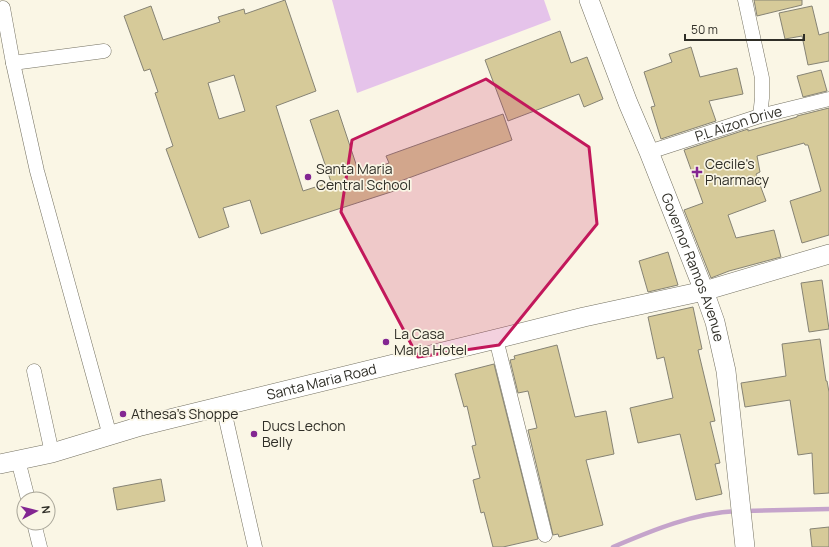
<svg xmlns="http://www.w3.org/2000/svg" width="829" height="547" font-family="Manrope,sans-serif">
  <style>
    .green { fill: #e5c3ea }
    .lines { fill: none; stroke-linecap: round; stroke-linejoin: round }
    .stream { stroke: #c5a4cb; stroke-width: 4.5 }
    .building { fill: #d6ca99; stroke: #868374; fill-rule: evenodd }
    .street-casing { stroke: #747162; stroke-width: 15 }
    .secondary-casing { stroke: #747162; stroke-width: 20 }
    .street { stroke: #fff; stroke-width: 14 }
    .secondary { stroke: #fff; stroke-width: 19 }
    .marked { fill: #c2185b; fill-opacity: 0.2; stroke: #c2185b; stroke-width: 3; stroke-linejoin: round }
    .poi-dot { fill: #832692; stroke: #faf6e5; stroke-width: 1.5 }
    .labels { text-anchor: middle; stroke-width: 3.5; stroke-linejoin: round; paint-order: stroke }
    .street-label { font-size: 14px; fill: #2f2e27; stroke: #faf6e5 }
    .poi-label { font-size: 14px; fill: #2f2e27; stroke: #faf6e5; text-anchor: start }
  </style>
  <rect width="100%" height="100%" fill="#faf6e5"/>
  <!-- green -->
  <path class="green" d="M332 0H544L551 20 357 93Z"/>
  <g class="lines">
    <!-- stream -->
    <path class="stream" d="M745 511 829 509
      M613 547C653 530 694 513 737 511"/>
  </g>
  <!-- building -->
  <path class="building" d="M285 0 316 91 276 106 303 191 331 182 310 120 338 110 359 173 389 163 386 156 503 114 512 140 395 183 397 190 261 234 250 200 223 208 229 227 199 238 166 149 173 146 155 93 158 92 150 69 144 71 124 16 151 6 163 40 220 22 218 17 244 9 245 14ZM234 75 245 111 219 119 208 83Z
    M754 0H802V5L757 16Z
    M812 6 819 35 829 32V61L808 65 802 36 785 39 779 13Z
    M560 31 571 63 587 57 603 99 584 107 579 94 508 121 485 60Z
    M691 47 700 77 737 68 743 94 709 101 716 121 661 139 651 107 655 106 644 72 672 62 669 54Z
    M821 70 827 91 803 97 797 76Z
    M829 108V235L802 243 790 201 821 191 808 145H805L804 143 757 156 760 172 756 174 766 201 728 215 736 238 774 230 781 257 729 271 711 278 684 210 703 203 684 150 748 129V131L797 117V116Z
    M668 252 678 285 648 292 639 261Z
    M822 280 829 329 809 332 801 283Z
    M693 307 702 349 698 350 715 421 710 422 720 463 715 464 722 494 696 500 680 434 638 443 630 408 673 398 664 357 657 359 648 317Z
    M820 339 826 381H827L829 392V493L814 494 812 453 798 455 790 400 745 407 741 383 786 376 782 344Z
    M557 345 575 417 606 411 614 454 586 460 603 525 559 537 558 534 553 535 528 430 537 428 528 391 518 393 510 360 515 359 514 356Z
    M494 364 538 539 503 547H493L484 512 481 513 473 480 480 478 472 446 476 445 467 406 464 407 455 374Z
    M161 479 165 501 117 510 113 488Z
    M829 527V547H812L810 529Z"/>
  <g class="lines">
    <defs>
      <g id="street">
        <path d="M745 0 762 78V98L760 116"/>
        <path d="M3 8 13 63 37 171 110 436"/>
        <path d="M13 63 104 51"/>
        <path id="s1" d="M649 152 760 116 829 99"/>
        <path d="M496 339 545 535"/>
        <path d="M34 371 52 453"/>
        <path d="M223 406 255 547"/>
        <path d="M18 460 28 499"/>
        <path d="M34 523 40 547"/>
      </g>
      <g id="secondary">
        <path id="s2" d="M589 0 628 103 649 152 704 291 715 322 726 371 745 547"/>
        <path id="s3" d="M0 464 52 453 141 426 496 339 584 317 704 291 829 254"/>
      </g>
    </defs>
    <!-- street casing -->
    <use href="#street" class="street-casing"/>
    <!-- secondary casing -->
    <use href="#secondary" class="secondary-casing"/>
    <!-- street -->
    <use href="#street" class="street"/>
    <!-- secondary -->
    <use href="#secondary" class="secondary"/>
  </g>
  <!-- marked area -->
  <path class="marked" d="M486 79 589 147 597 224 499 345 418 357 341 212 352 140Z"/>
  <!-- markers -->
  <g class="poi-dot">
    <path d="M695 166h4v4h4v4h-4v4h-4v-4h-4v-4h4z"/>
    <circle cx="308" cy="177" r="4"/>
    <circle cx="386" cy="342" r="4"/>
    <circle cx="123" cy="414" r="4"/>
    <circle cx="254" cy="434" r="4"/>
  </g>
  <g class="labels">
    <!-- street labels -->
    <g class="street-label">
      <text dy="5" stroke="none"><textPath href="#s1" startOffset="94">P.L Aizon Drive</textPath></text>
      <text dy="5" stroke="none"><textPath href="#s2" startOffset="287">Governor Ramos Avenue</textPath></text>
      <text dy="5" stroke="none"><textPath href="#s3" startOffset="332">Santa Maria Road</textPath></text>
    </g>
    <!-- poi labels -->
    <g class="poi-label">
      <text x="705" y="169">Cecile's<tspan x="705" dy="16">Pharmacy</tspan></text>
      <text x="316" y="174">Santa Maria<tspan x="316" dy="16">Central School</tspan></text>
      <text x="394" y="339">La Casa<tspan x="394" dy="16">Maria Hotel</tspan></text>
      <text x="131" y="419">Athesa's Shoppe</text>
      <text x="262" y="431">Ducs Lechon<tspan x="262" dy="16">Belly</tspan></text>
    </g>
  </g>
  <!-- north arrow -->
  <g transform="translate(36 511) rotate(83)"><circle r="19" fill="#faf6e5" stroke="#a9a699"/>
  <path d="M0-3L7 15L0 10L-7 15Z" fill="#832692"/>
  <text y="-6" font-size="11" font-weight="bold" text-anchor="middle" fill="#2f2e27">N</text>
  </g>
  <!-- scale -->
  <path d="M685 34v6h119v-6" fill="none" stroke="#2f2e27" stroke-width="2"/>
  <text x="691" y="34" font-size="12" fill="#2f2e27" stroke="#faf6e5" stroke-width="3" paint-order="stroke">50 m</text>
</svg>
